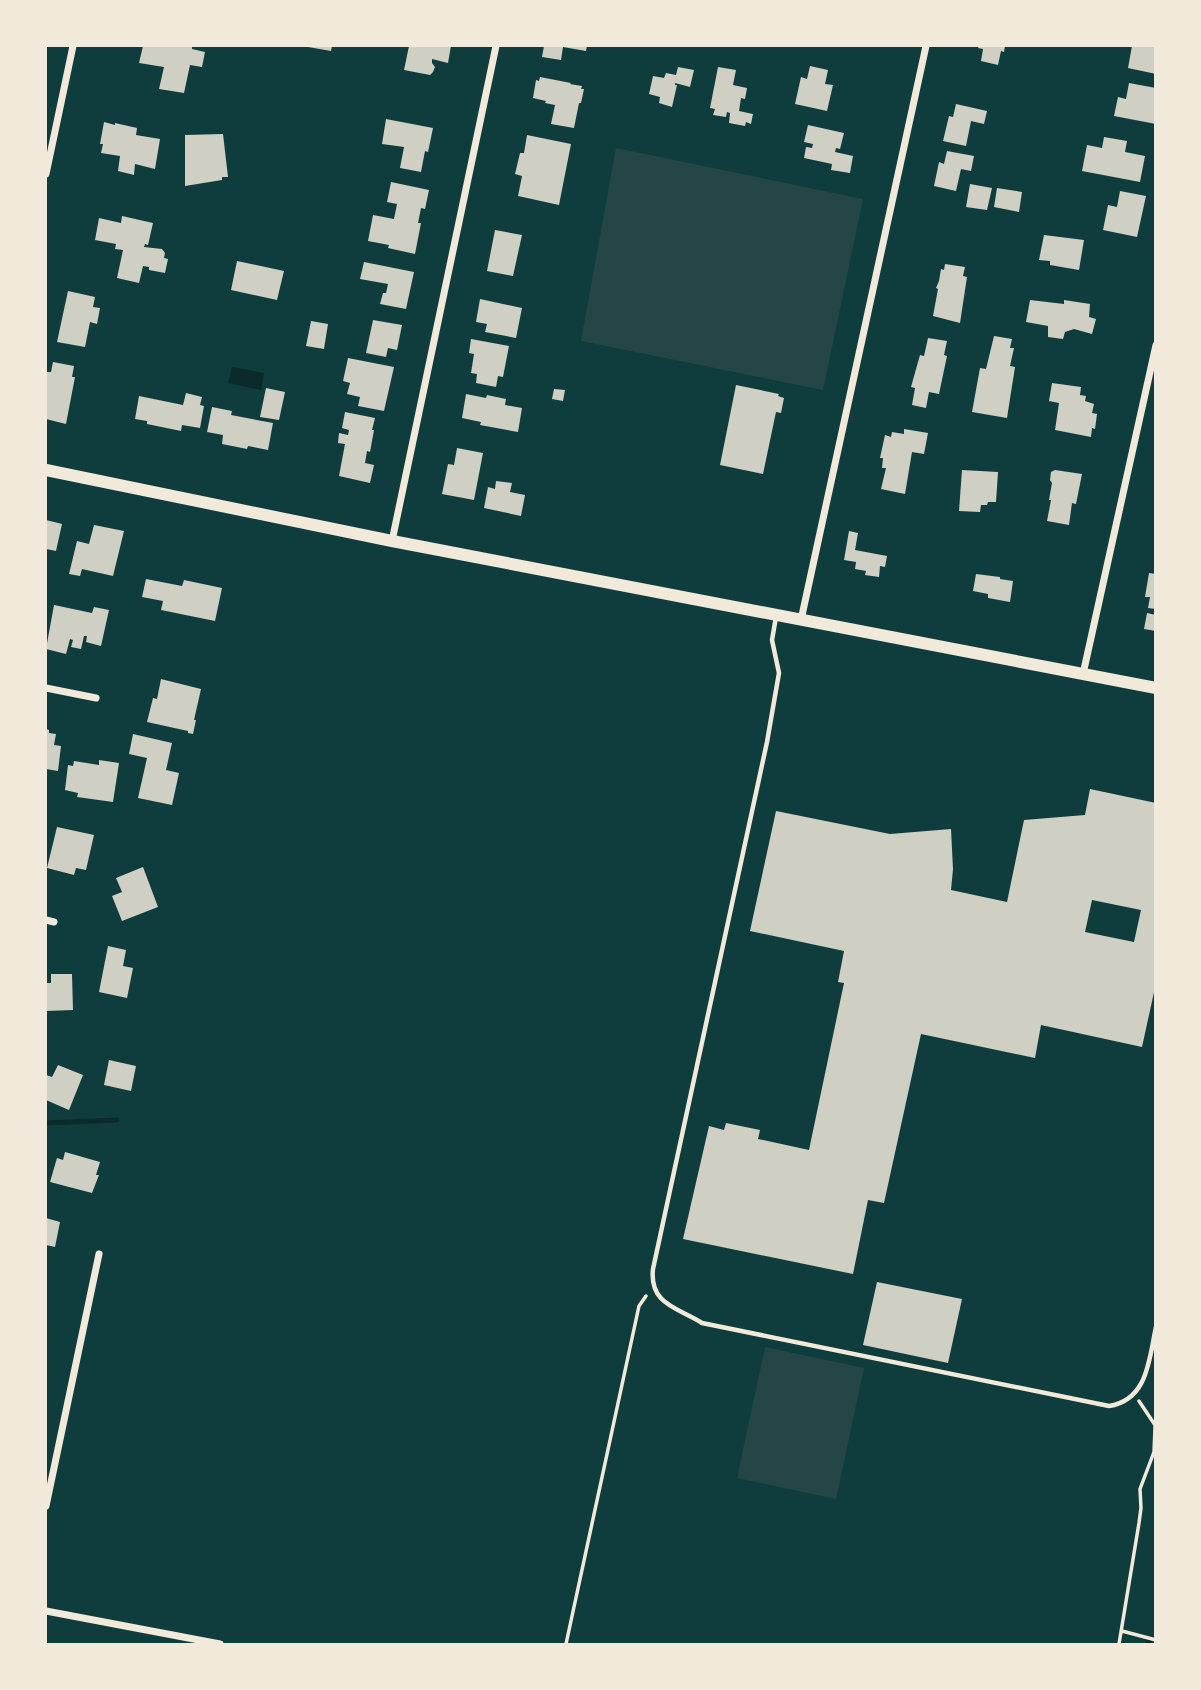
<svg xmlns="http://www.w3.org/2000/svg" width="1201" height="1690" font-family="Spectral,serif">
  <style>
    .green { fill: #244646 }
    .water { fill: #0a2a2b }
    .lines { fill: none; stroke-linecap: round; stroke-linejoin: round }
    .stream { stroke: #0a2a2b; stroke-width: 5 }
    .building { fill: #cfcfc3; fill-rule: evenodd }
    .path { stroke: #f1e9da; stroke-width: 3.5 }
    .service { stroke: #f1e9da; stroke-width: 4.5 }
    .minor { stroke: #f1e9da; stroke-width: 7 }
    .tertiary { stroke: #f1e9da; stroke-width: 12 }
  </style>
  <rect width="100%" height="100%" fill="#0f3d3e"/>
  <!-- green -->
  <path class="green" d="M616 148 863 199 823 390 581 341Z
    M765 1347 864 1368 836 1499 737 1478Z"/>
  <!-- water -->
  <path class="water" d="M232 367 264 373 261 390 228 383Z"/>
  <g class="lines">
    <!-- stream -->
    <path class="stream" d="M46 1123 117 1120
      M1148 1644 1149 1641"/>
  </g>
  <!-- building -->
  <path class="building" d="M143 46H184L192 47V49L205 52 202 67 190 65 184 93 159 89 164 67 139 63Z
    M308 46H332L331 51 308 47Z
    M409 46H451L448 63 432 59V63L435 67 433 72 430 75 404 70Z
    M544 46H587L586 51 563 47 561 60 542 57Z
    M979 46H1005L1004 52 1001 51 998 65 981 61 983 49 978 48Z
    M1132 46H1156V74L1128 68Z
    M810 66 828 70 825 84 833 85 827 111 795 104 801 77 807 79Z
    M678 67 694 70 690 87 675 83V85H677L672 107 659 103 660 97 649 94 653 76 664 78 666 73 676 75Z
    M718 67 736 70 733 85 747 88 745 99 741 98 739 111 753 114 751 124 746 122 745 126 729 123 730 113 727 112 726 117 713 115 715 109 710 108Z
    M540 77 571 83 570 84 582 86 581 89H584L581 103H579L574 128 551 124 555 105 545 103 546 101 533 98 536 80 539 81Z
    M1129 83 1156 88V124L1114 116 1118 97 1126 99Z
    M956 104 987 111 984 124 971 121 966 146 943 141 949 116 953 117Z
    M386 119 433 128 428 152 425 151 421 172 400 168 404 147 382 144Z
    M104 122 115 125V123L137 128 136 135 160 139 155 169 135 164 134 175 118 171 120 156 101 153 103 144H100Z
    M808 125 844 133 840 149 836 148 835 152 853 156 850 173 831 170 832 164 804 158 806 147 812 148 813 144 804 142Z
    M223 134 228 177H222V180L185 186V135Z
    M527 135 571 144 559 205 518 196 522 176 515 174 520 153H524Z
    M1104 137 1127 141 1125 152 1145 156 1140 182 1082 171 1087 145 1102 148Z
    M947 151 974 156 971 171 961 169 956 191 934 186 939 162 944 164Z
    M391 182 429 190 425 209 421 208 418 223H421L415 254 388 248 389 245 368 241 373 215 394 219 397 204 387 202Z
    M970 184 992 188 987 210 966 207Z
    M997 188 1022 192 1019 212 994 207Z
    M1120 191 1146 196 1137 237 1103 230 1108 205 1117 207Z
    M122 216 153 223 148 245 145 244 144 247 162 249 165 253 164 258 168 259 165 273 149 270V267L143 266 139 283 117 278 123 250 115 249 116 244 95 240 99 218 121 223Z
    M495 230 522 235 513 276 487 271Z
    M1044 235 1084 240 1079 270 1050 265V261L1039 260Z
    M237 261 284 271 277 300 231 290Z
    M364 262 414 272 406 309 380 304 383 293H386L388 284 360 279Z
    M945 264 965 267 963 276 967 277 960 323 933 316 938 289 936 288 939 281 941 269 944 270Z
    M68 291 95 297 93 307 100 308 97 324 90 322 85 347 57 342Z
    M480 299 522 308 516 338 485 332 487 324 476 322Z
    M1030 300 1064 304V300L1090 304 1089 317 1096 319 1092 334 1074 329 1065 332 1063 339 1048 337V326L1026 322Z
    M373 320 402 325 397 350 388 348 386 357 366 353Z
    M311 321 328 324 324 349 306 346Z
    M994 336 1012 339 1010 348H1014L1010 366 1015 367 1007 418 972 412 980 368 986 369Z
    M928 338 947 341 944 355 947 356 939 394 929 392 926 408 912 405 915 388 911 387 920 355 924 356Z
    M471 339 509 346 503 377 498 376 496 387 476 383 477 374 471 373 474 354 469 353Z
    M348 358 394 367 384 411 358 406 360 397 347 394 350 383 343 381Z
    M53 362 74 366 72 377H75L66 424 46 419V381L47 372H51Z
    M1052 383 1081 387 1080 395 1086 396 1085 401 1094 404 1092 413 1097 414 1095 429 1092 428 1091 437 1055 430 1059 403 1049 401Z
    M736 385 779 394 778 396 784 398 781 413 776 412 763 474 720 465Z
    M266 388 285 392 279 420 260 417Z
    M554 389 565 390 563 401 552 399Z
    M186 393 202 397 200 405 204 406 200 428 182 425 181 431 147 424V421L135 419 139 396 183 405Z
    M466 394 486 398 487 395 506 399 505 405 522 408 518 432 480 425 481 422 462 418Z
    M212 407 232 411 231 415 273 423 268 450 248 446 247 449 222 444 223 435 207 432Z
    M345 412 375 418 372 430H374L370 452 367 451 365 463 374 465 370 483 339 476 345 444 338 443 339 433 348 435 349 430 342 428Z
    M904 429 928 433 924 454 912 452 905 494 881 489 886 468H882L883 458H880L885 435 891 437 892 432 904 434Z
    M457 448 483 453 474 500 442 494 448 464 454 465Z
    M962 470 998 472 996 502H988L987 505H981L980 512 959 511Z
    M1055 470 1082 474 1076 504 1072 503 1069 525 1047 521 1051 500H1049L1052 483 1050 480 1051 472Z
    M496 481 512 483 510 492 525 495 521 516 484 508 488 487 495 489Z
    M46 520 62 524 56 551 46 549Z
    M94 525 124 531 113 576 82 569 80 576 69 574 77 541 89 544Z
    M849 531 858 533 855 550 887 556 885 567 880 566 879 577 865 575 866 571 855 569 856 562 844 560Z
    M1149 573 1156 574V609L1148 608 1150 597H1145Z
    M976 574 1000 577V579L1013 581 1010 602 988 598V594L973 591Z
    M146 579 182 586 184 580 222 588 215 621 161 610 163 601 142 597Z
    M54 605 92 613 94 607 109 610 101 646 86 642 87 636H84L81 649 71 647 73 640 70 639 66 654 46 649Z
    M1147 613 1156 615V631L1144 629Z
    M161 679 201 689 194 720H196L193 734 188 733V731L147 722 153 698 157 699Z
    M46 729 49 730V733L56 734 54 745 61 746 58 771 46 769Z
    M133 734 172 743 166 770 179 773 172 805 138 798 147 758 129 754Z
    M99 760 119 763 113 802 77 797 78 793 65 790 68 765 73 766 74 761 99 765Z
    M1090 789 1156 803V983L1142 1047 1041 1025 1035 1058 921 1034 884 1203 868 1200 853 1274 683 1239 709 1126 724 1130 726 1123 760 1130 758 1139 809 1150 844 983 838 982 844 951 750 931 776 811 890 834 951 829 953 869 951 890 1007 902 1024 820 1085 815ZM1092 900 1141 910 1134 942 1085 932Z
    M57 827 94 835 86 870 76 868 74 875 47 868Z
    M143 867 158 907 122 921 112 896 122 892 116 878Z
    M108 946 126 950 123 966 133 968 127 998 99 992Z
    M51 974H72L73 1010 46 1011V983H51Z
    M109 1060 136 1066 131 1091 104 1085Z
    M58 1065 83 1075 69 1110 46 1100V1075L52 1077Z
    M65 1152 100 1162 96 1175H99L92 1193 50 1182 57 1158 63 1160Z
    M46 1218 60 1222 55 1247 46 1245Z
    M877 1282 962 1299 948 1363 863 1345Z"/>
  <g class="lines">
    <!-- path -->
    <path class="path" d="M1122 1631 1156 1640
      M566 1644 639 1306 646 1296
      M1119 1644 1139 1523 1141 1508 1140 1489 1154 1452 1155 1428V1425L1139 1401"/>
    <!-- service -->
    <path class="service" d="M776 617 772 640 779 673 767 742 653 1269C649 1305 679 1308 702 1323L1109 1406C1148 1400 1149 1359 1156 1327"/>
    <!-- minor -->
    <path class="minor" d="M46 174 73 46
      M392 541 496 46
      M801 620 926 46
      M1083 674 1156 345
      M46 688 96 698
      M46 920 54 922
      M46 1506 99 1254
      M46 1611 220 1644"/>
    <!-- tertiary -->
    <path class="tertiary" d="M46 470 392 541 1156 688"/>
  </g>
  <!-- border -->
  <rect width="1201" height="1690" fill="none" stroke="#f1e9da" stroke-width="94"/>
</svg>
